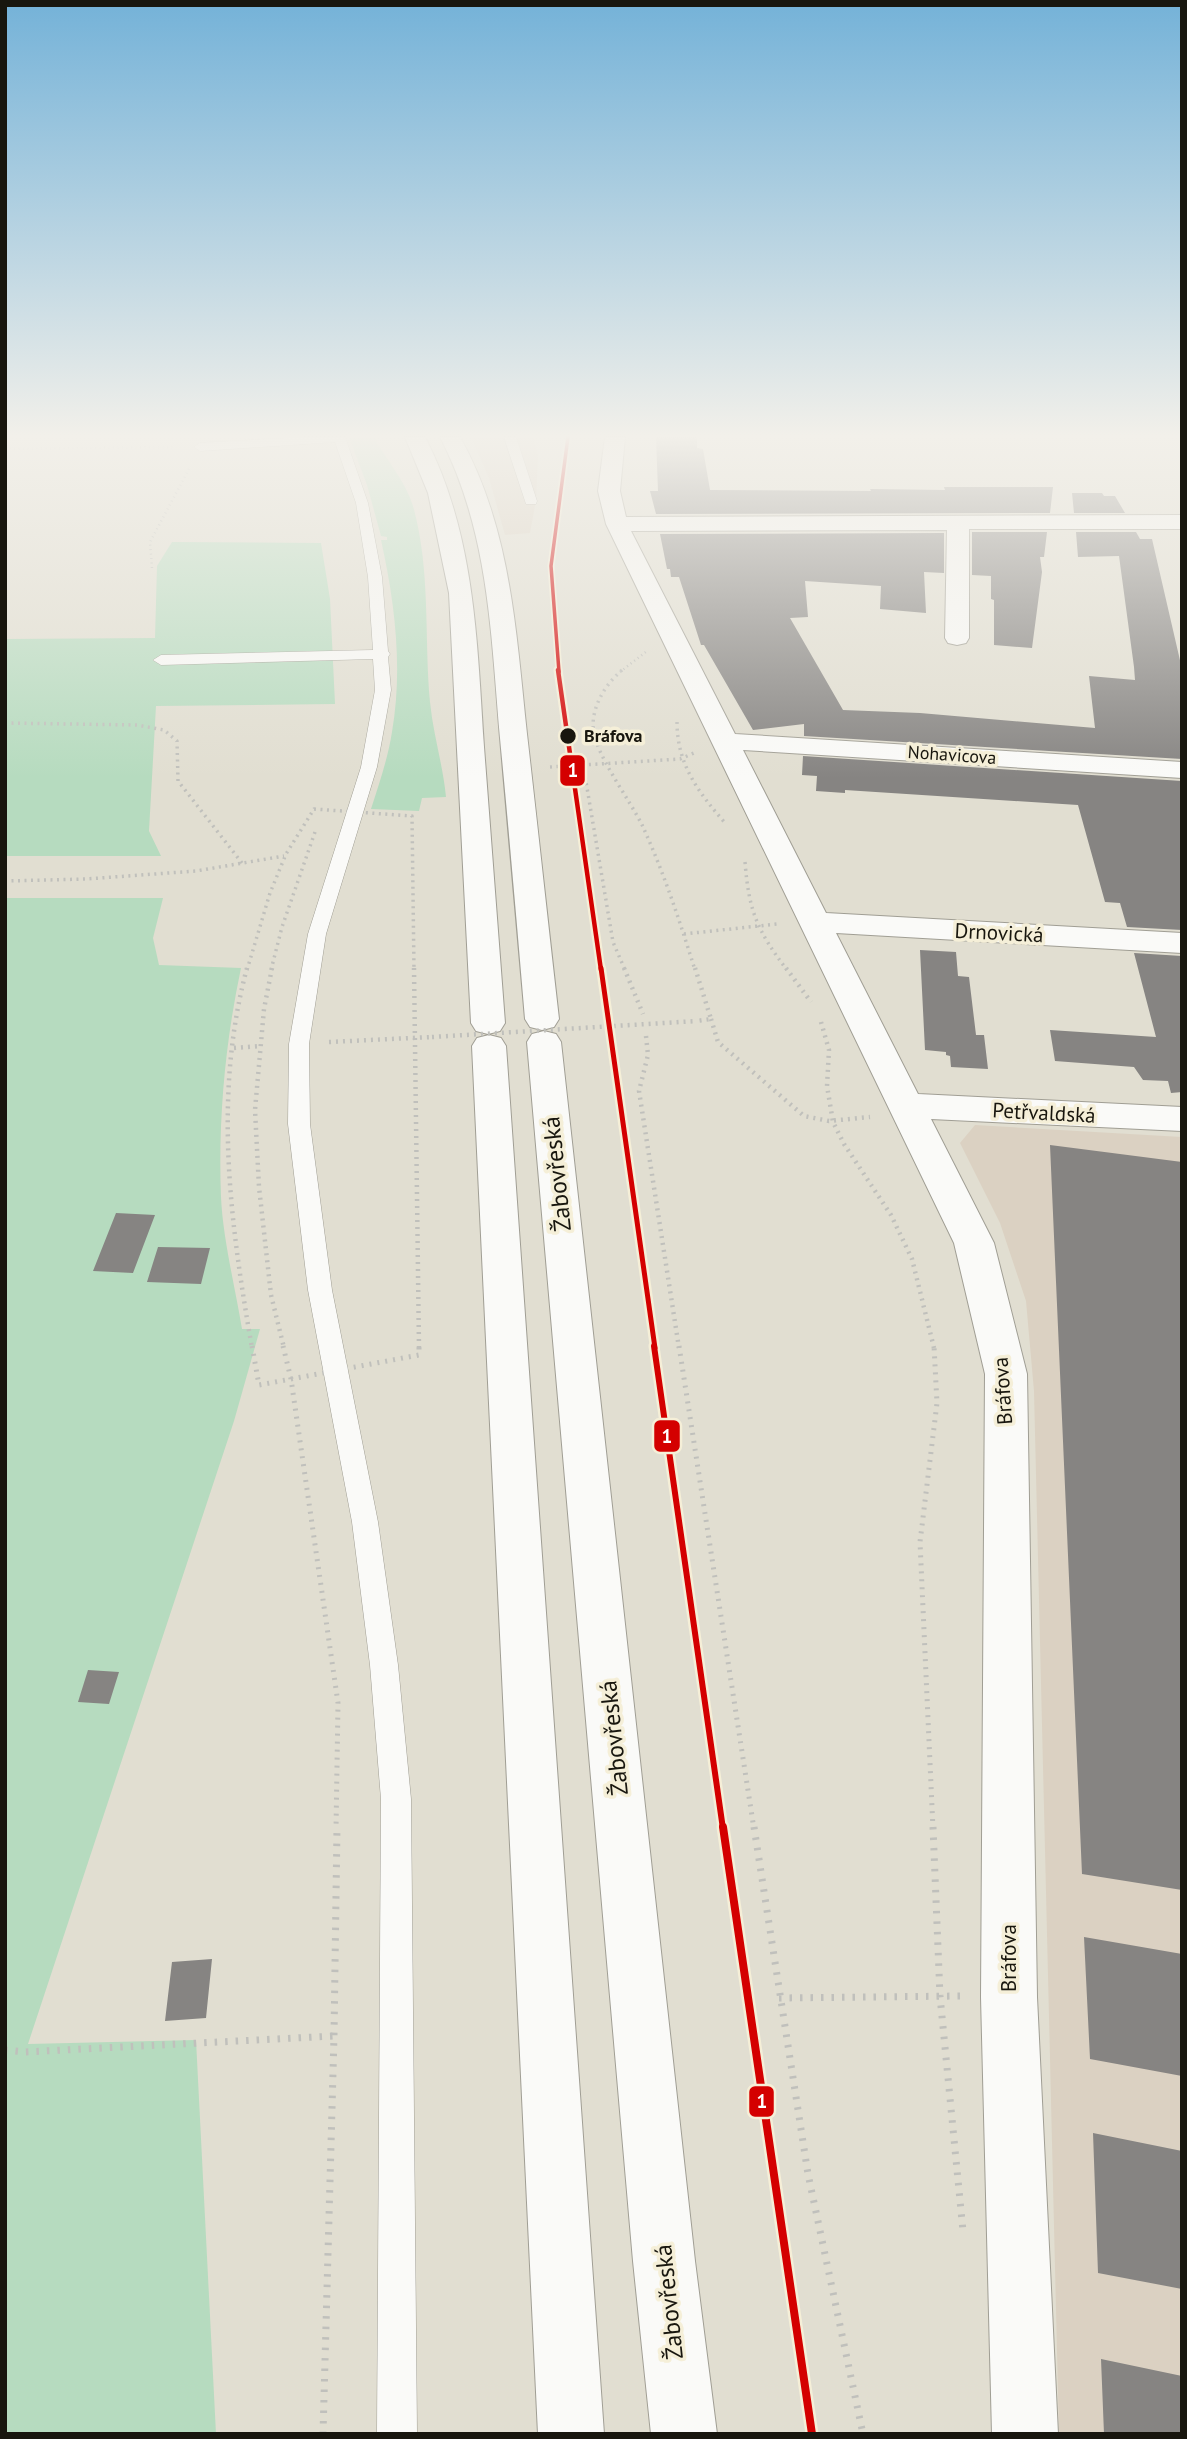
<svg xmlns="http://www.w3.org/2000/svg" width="1187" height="2439" font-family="'PT Sans',sans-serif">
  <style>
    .industrial { fill: #dbd1c2 }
    .green { fill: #b6dbbf }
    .building { fill: #868482 }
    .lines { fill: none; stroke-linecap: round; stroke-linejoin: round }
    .lane-casing { stroke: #a09e94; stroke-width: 1 }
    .street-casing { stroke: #a09e94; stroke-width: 2 }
    .highway-casing { stroke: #a09e94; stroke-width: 2 }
    .path-far4 { stroke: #c0c0bc; stroke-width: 2.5; stroke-dasharray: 1 3.5; stroke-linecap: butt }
    .path-far3 { stroke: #c0c0bc; stroke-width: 3.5; stroke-dasharray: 2 4.5; stroke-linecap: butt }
    .path-far2 { stroke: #c0c0bc; stroke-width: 4.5; stroke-dasharray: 2 5; stroke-linecap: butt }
    .path-far1 { stroke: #c0c0bc; stroke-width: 5; stroke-dasharray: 2 6; stroke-linecap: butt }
    .path { stroke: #c0c0bc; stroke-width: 7; stroke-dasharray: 2.5 8; stroke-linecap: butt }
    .lane { fill: #fafaf8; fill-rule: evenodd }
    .street { fill: #fafaf8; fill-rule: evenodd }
    .highway { fill: #fafaf8; fill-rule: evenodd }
    .path-bridge { stroke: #c0c0bc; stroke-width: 4.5; stroke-dasharray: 2 5; stroke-linecap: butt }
    .tram-1-far4-casing { stroke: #f5efd8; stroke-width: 7 }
    .tram-1-far3-casing { stroke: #f5efd8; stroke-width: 9 }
    .tram-1-far2-casing { stroke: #f5efd8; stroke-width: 10 }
    .tram-1-far1-casing { stroke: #f5efd8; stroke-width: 11 }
    .tram-1-casing { stroke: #f5efd8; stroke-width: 13 }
    .tram-1-far4 { stroke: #d40000; stroke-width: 3.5 }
    .tram-1-far3 { stroke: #d40000; stroke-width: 4.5 }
    .tram-1-far2 { stroke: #d40000; stroke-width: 5 }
    .tram-1-far1 { stroke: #d40000; stroke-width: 6 }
    .tram-1 { stroke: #d40000; stroke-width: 8 }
    .stop-dot { fill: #18160e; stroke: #f5efd8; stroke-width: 2.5 }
    .labels { text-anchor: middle; stroke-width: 7; stroke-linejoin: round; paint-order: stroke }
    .far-stop-label { font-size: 18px; font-weight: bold; fill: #18160e; stroke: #f5efd8; text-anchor: start }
    .far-street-label { font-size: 18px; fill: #18160e; stroke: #f5efd8 }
    .street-label { font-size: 21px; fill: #18160e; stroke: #f5efd8 }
    .near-street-label { font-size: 24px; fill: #18160e; stroke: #f5efd8 }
    .line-badge { stroke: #f5efd8; stroke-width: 2.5 }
    .badge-label { font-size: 19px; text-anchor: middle; font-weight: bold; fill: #fff }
  </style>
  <rect width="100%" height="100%" fill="#e1ded1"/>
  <!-- industrial -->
  <path class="industrial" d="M471 437H533L538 456 536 500 530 533 505 535 489 478Z
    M975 1125 1182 1137V2434H1059L1034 1391 1026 1301 1000 1223 960 1143Z"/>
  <!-- green -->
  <path class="green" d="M349 437H374C386 460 405 480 413 506 431 570 424 637 430 702 433 734 443 765 446 797L422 798 419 811 371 809C379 784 388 758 392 732 403 668 395 603 381 540H387V537L381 536 367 485Z
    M172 542 321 543 330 599 335 704 156 706 149 831 161 856H5V639L155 638 157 566Z
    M5 898H163L153 938 159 965 241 968C225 1043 218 1121 221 1197 223 1240 235 1286 242 1329H260L234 1421 28 2044 196 2040 216 2434H5Z"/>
  <!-- building -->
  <path class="building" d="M656 437H697V448L703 449 710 490 871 491 870 489 945 490 944 487H1053L1050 513 656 514 650 491H658Z
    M1072 493H1102L1104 496H1115L1125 513H1074Z
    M972 532H1047L1044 557H1040L1042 572 1032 648 994 645V600L991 599V576L972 575Z
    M1076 532H1136L1140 539H1152L1182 669V759L804 736V724L753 730 704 645H701L679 577H671L670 569H667L660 534 944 533V573L924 572 926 613 880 609 881 586 805 581 808 617 790 618 843 710 920 713 1095 728 1089 676 1135 680 1134 667 1119 556 1078 557Z
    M803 756 1182 781V930L1127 927 1120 903 1105 902 1078 805 845 790V793L816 791 817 776 802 775Z
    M920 950 956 952 958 976 969 977 976 1035H984L988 1069 951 1067 950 1056 946 1055V1052L925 1050Z
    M1134 953 1182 956V1092L1171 1093 1168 1081 1143 1080 1134 1067 1055 1061 1050 1030 1156 1037Z
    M1050 1145 1182 1162V1890L1082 1874Z
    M116 1213 155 1215 133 1273 93 1271Z
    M158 1247 210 1248 201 1284 147 1282Z
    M88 1670 119 1672 109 1704 78 1702Z
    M1084 1937 1182 1954V2076L1090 2059Z
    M212 1959 206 2018 165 2021 172 1962Z
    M1093 2133 1182 2151V2289L1098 2273Z
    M1101 2359 1182 2376V2434H1104Z"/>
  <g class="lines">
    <defs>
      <path id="lane" d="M305 437H345L368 503 382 577 388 651 390 654 388 657 391 690 377 767 326 934 309 1044 310 1124 332 1290 378 1522 398 1665 411 1799 417 2434H377L381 1799 370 1665 352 1522 308 1290 288 1124 289 1044 308 934 361 767 375 690 373 659 161 665 153 660 161 655 373 650 368 577 356 503 335 442 200 451 194 447 200 443Z
        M504 437H516L537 501 536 504H526L525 501Z"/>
      <path id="street" d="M605 437H625L620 491 626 517 1182 515V529H969V638L966 643 957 645 948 643 945 638 947 530 631 531 735 734 1182 762V778L743 750 826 913 1182 933V953L836 933 918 1094 1182 1107V1131L931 1119 994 1243 1027 1374 1037 1997 1058 2434H992L981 1997 985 1374 954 1243 606 524 598 491Z"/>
      <path id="highway" d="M405 437H425C475 533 477 641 484 747 491 839 498 931 505 1023L500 1031 488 1034 476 1031 471 1023 449 593 428 493Z
        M440 437H460C511 528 516 632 527 734 538 829 548 924 559 1019L554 1027 542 1030 530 1027 525 1019C517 925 509 831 500 738 491 635 489 531 440 437Z
        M544 1031 556 1034 561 1042 695 2261 717 2434H651L633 2261 527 1042 532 1034Z
        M489 1035 501 1038 506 1046 604 2434H538L472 1046 477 1038Z"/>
    </defs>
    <!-- lane casing -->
    <use href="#lane" class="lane-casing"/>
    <!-- street casing -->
    <use href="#street" class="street-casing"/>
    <!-- highway casing -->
    <use href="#highway" class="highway-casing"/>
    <!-- path-far4 -->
    <path class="path-far4" d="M5 449 175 447
      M152 568 150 542 190 467
      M620 672 647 651"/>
    <!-- path-far3 -->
    <path class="path-far3" d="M622 670C606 684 593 704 593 726 593 752 631 801 643 827 664 873 680 922 695 970
      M677 722C677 765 699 793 726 824
      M5 723 137 725 164 730 177 741 178 781 242 863
      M583 764 613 942 625 970
      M550 767 680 759 694 753
      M745 862C749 912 757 930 787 970
      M5 881 86 879 196 871 284 856
      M684 934 777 924
      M247 970 270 893 286 854 314 809 412 816 414 970
      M271 970 282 927 315 832"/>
    <!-- path-far2 -->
    <path class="path-far2" d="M247 968C213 1094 230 1222 252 1348
      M272 968 264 1009 255 1110 259 1187 271 1295 284 1348
      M414 968 419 1348
      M624 968 643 1014
      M695 968 711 1019 697 1021
      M786 968 811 1002
      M711 1019 718 1042 804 1116 829 1121 870 1117
      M821 1022 829 1050 827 1086 833 1122 844 1144 891 1215 912 1259 934 1348
      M646 1036 648 1055 639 1091 679 1348
      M329 1042 432 1037
      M234 1048 261 1046"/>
    <!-- path-far1 -->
    <path class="path-far1" d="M252 1346 259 1385 419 1355V1346
      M283 1346 291 1379 338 1703 336 1829
      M679 1346 754 1829
      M933 1829 920 1542 937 1403 934 1346"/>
    <!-- path -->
    <path class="path" d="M754 1827 808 2174 863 2434
      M933 1827 940 1996 963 2231
      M779 1998 960 1996
      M5 2050 25 2052 334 2036
      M323 2434 334 2036 337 1827"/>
    <!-- lane -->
    <use href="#lane" class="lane"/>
    <!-- street -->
    <use href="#street" class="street"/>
    <!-- highway -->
    <use href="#highway" class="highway"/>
    <!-- path-bridge -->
    <path class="path-bridge" d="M432 1037 697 1021"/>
    <defs>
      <path id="tram-1-far4" d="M559 672 551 566 568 437"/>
      <path id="tram-1-far3" d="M558 670 601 970"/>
      <path id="tram-1-far2" d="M601 968 655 1348"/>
      <path id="tram-1-far1" d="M654 1346 723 1829"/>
      <path id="tram-1" d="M723 1827 812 2434"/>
    </defs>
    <!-- tram-1-far4 casing -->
    <use href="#tram-1-far4" class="tram-1-far4-casing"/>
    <!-- tram-1-far3 casing -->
    <use href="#tram-1-far3" class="tram-1-far3-casing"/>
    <!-- tram-1-far2 casing -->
    <use href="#tram-1-far2" class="tram-1-far2-casing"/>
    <!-- tram-1-far1 casing -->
    <use href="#tram-1-far1" class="tram-1-far1-casing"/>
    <!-- tram-1 casing -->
    <use href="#tram-1" class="tram-1-casing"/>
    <!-- tram-1-far4 -->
    <use href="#tram-1-far4" class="tram-1-far4"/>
    <!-- tram-1-far3 -->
    <use href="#tram-1-far3" class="tram-1-far3"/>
    <!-- tram-1-far2 -->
    <use href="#tram-1-far2" class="tram-1-far2"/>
    <!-- tram-1-far1 -->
    <use href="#tram-1-far1" class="tram-1-far1"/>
    <!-- tram-1 -->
    <use href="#tram-1" class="tram-1"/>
  </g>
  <!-- sky -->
  <linearGradient id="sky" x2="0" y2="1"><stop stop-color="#74b2d8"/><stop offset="0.56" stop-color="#f2f0ea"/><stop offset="1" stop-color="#f2f0ea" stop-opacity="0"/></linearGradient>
  <rect width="1187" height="778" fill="url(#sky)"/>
  <!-- markers -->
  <circle class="stop-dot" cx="568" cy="736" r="9"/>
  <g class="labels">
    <!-- far-stop labels -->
    <g class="far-stop-label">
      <text x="584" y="742">Bráfova</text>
    </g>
    <!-- far-street labels -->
    <g class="far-street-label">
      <text transform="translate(952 755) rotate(4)" y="6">Nohavicova</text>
    </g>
    <!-- street labels -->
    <g class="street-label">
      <text transform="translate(999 933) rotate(3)" y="7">Drnovická</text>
      <text transform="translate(1044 1113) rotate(3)" y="7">Petřvaldská</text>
      <text transform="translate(1003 1391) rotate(-94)" y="7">Bráfova</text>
      <text transform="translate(1009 1958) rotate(-90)" y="7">Bráfova</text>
    </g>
    <!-- near-street labels -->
    <g class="near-street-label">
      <text transform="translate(557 1174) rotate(-96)" y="8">Žabovřeská</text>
      <text transform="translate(614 1738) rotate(-96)" y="8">Žabovřeská</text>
      <text transform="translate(669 2302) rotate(-96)" y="8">Žabovřeská</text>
    </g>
  </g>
  <g class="line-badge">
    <rect x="559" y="754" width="27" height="33" rx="7" fill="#d40000"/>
    <rect x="653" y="1419" width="28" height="34" rx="7" fill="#d40000"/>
    <rect x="748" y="2085" width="27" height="33" rx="7" fill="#d40000"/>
  </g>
  <g class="badge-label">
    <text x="573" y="777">1</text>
    <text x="667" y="1443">1</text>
    <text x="762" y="2108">1</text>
  </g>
  <!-- border -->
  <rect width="1187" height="2439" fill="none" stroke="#18160e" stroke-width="14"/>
</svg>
